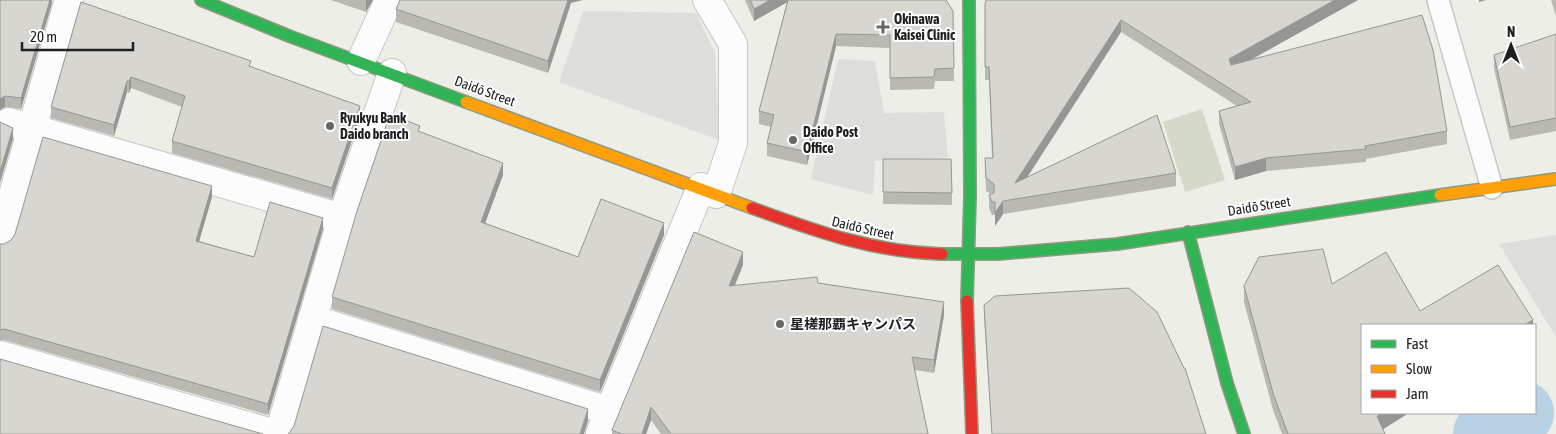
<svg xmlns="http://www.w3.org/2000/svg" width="1556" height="434" font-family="'Asap Condensed','Noto Sans JP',sans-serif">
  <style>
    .residential { fill: #ddddda }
    .construction { fill: #d5d9c9 }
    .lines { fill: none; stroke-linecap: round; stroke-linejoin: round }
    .river { stroke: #b9d1e4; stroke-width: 66 }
    .lane-casing { stroke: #c7c7c4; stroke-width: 24 }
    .street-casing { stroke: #c7c7c4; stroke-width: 30 }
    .fast-casing { stroke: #91997f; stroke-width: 14 }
    .slow-casing { stroke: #91997f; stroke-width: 14 }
    .jam-casing { stroke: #91997f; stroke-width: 14 }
    .lane { stroke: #fcfcfc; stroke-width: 21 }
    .street { stroke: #fcfcfc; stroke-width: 28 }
    .fast { stroke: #30b455; stroke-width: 11 }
    .slow { stroke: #ff9f0a; stroke-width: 11 }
    .jam { stroke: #e5322d; stroke-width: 11 }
    .wall { fill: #b9b8b3 }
    .shaded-wall { fill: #969692 }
    .building { fill: #d7d6d0; stroke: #969692 }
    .poi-dot { fill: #686866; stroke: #fff; stroke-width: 2 }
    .labels { text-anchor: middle; stroke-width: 4; stroke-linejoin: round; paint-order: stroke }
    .poi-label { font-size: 14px; font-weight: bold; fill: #202020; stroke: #fff; text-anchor: start }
    .street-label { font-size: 14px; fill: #202020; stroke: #fff }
  </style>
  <rect width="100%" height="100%" fill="#eeeee8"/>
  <!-- residential -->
  <path class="residential" d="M583 11 696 13 715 53 719 140 559 82Z
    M838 59 875 61 884 113 944 112 948 157 875 161 873 195 811 179Z
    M1556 235V337L1499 244Z"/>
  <!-- construction -->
  <path class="construction" d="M1202 109 1225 180 1185 192 1163 122Z"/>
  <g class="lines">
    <!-- river -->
    <path class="river" d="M1486 434 1521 413"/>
    <defs>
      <path id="lane" d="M1438 0 1492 188"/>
      <path id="street" d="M707 0 733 44V143L716 194
        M361 61 389 0
        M9 122 342 218
        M0 240 69 0
        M312 319 609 411
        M0 355 276 434
        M279 434 342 218 392 73
        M600 434 701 187"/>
      <path id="fast" d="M201 0 289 36 466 102
        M1188 232 1227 383 1244 434
        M942 254H998L1117 244 1440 195
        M967 301 970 197 969 0"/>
      <path id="slow" d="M466 102 752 208
        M1440 195 1556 179"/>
      <path id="jam" d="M752 208C815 231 873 252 942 254
        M967 301 972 434"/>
    </defs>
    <!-- lane casing -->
    <use href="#lane" class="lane-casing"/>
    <!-- street casing -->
    <use href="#street" class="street-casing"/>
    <!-- fast casing -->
    <use href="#fast" class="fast-casing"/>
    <!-- slow casing -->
    <use href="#slow" class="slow-casing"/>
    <!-- jam casing -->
    <use href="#jam" class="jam-casing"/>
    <!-- lane -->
    <use href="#lane" class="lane"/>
    <!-- street -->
    <use href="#street" class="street"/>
    <!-- fast -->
    <use href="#fast" class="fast"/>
    <!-- slow -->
    <use href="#slow" class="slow"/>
    <!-- jam -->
    <use href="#jam" class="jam"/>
  </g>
  <!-- wall -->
  <path class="wall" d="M0 0H52V3L21 109 5 107Z
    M331 0H373L366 12Z
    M745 0H946L953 11 954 81H935L934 89 890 90V48L836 46 807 165 767 156V143L771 127 759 124V111L787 2 754 21Z
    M1358 0 1252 59 1447 131V144L1366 159V162L1266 171 1235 180 1219 124V111L1237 106 1121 32 1027 177 1176 173V186L1003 214 995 226V215H992L989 208V195L991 194 986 191 985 158H992L989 80H985V4Z
    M1551 0H1556V16Z
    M81 2 251 67 360 117 332 199 172 153V141L182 107 131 88 129 93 127 92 114 136 51 118V107Z
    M571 3 548 73 396 22V9Z
    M1556 34V131L1510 140 1494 68V55Z
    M420 132 503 175 485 223 578 257 664 235 600 392 332 309V297Z
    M883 159 952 193V205L883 204Z
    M212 197 199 241 254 257 323 229 268 415 4 340 0 341V244H4Z
    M743 265 735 285 818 283 944 315 934 373 915 370 928 434H661L651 420 646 434H612V430Z
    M1332 284 1420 311 1533 325 1382 429 1385 434H1282L1273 410 1244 302V286Z
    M984 305 1206 434H992L984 318Z"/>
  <!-- shaded-wall -->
  <path class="shaded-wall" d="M50 0H52V3L21 109V98Z
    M366 0H373L366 12Z
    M568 0H583L571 3 548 73V61Z
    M770 0H791L754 21V9Z
    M1335 0H1358L1229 72V59Z
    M1479 0H1486L1479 2Z
    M1121 20V32L1015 196V183Z
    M836 34V46L807 165V152Z
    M131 77V88L129 93V81Z
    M127 81V92L114 136V125Z
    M5 96V107L0 110V99Z
    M360 106V117L332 199V188Z
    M13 128V139L0 183V172Z
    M1266 158V171L1235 180V167Z
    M503 163V175L481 234V222Z
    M212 186V197L196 252V241Z
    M1003 201V214L995 226V213Z
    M323 218V229L268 415V404Z
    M664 223V235L600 392V380Z
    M743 252V265L729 299V286Z
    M944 302V315L934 373V360Z
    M1533 320V325H1524Z
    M651 407V420L646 434H642Z
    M588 409V421L584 434H580Z
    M1382 413H1409L1377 433V416Z"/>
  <!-- building -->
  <path class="building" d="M0 0H50L21 98 5 96 0 99Z
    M400 0H568L548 61 396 9Z
    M750 0H770L754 9Z
    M788 0H946L953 11 954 68 935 69 934 77 890 78V35L836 34 807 152 767 143 774 115 759 111Z
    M986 0H1335L1229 59 1231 65 1422 15 1433 50 1447 131 1365 146 1366 149 1266 158 1235 167 1219 111 1251 102 1121 20 1015 183 1157 115 1176 173 1003 201 995 213V202H992L989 195 994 193V184L986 178 985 158H993L989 67H985V4Z
    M81 2 251 61 249 66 360 106 332 188 172 141 185 96 131 77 129 81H127L114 125 51 107Z
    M1556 34V118L1510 127 1494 55Z
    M390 114 420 126 418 131 503 163 481 222 578 257 601 199 664 223 600 380 332 297 357 211Z
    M0 122 13 128 0 172Z
    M43 137 212 186 196 241 254 257 270 202 323 218 268 404 4 329 0 330V244H4L11 240 15 234Z
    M883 159H951L952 193 883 192Z
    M694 232 743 252 729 286 817 277 818 283 944 302 934 360 912 357 928 434H671L651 407 642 434H622L612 430Z
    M1323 249 1332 284 1386 252 1420 311 1498 265 1533 320 1524 325H1362V413H1382L1377 416 1385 434H1288L1273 393 1244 286 1259 257Z
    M1129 288 1157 312 1184 368H1185L1206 434H992L984 305 995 296Z
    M323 326 588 409 580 434H288L289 433 294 426Z
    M0 359 263 434H0Z"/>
  <!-- markers -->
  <g class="poi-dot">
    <path d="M880.5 19.5h5v5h5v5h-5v5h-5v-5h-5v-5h5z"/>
    <circle cx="330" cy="126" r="5"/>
    <circle cx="793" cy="140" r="5"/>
    <circle cx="780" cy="324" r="5"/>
  </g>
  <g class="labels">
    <!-- poi labels -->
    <g class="poi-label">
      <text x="894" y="24">Okinawa<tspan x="894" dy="16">Kaisei Clinic</tspan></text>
      <text x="340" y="123">Ryukyu Bank<tspan x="340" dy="16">Daido branch</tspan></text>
      <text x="803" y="137">Daido Post<tspan x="803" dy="16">Office</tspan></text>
      <text x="790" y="329">星槎那覇キャンパス</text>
    </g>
    <!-- street labels -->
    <g class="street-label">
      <text transform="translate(485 91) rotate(20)" y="5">Daidō Street</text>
      <text transform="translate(1259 206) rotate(-9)" y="5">Daidō Street</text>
      <text transform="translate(863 228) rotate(13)" y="5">Daidō Street</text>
    </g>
  </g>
  <!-- legend -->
  <rect x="1361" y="324" width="175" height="90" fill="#ffffff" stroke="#a6a6a6"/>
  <rect x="1371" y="340" width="25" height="8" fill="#30b455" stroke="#a6a6a6"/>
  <text x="1406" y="349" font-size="15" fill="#202020">Fast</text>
  <rect x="1371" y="365" width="25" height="8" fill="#ff9f0a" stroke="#a6a6a6"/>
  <text x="1406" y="374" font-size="15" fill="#202020">Slow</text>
  <rect x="1371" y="390" width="25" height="8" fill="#e5322d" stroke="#a6a6a6"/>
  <text x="1406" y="399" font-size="15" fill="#202020">Jam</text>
  <!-- north arrow -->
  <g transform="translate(1511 45)" stroke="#ffffff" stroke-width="4" paint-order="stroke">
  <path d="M0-4L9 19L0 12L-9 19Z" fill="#202020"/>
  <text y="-8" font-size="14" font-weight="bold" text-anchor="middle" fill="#202020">N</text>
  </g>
  <!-- scale -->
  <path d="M22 42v8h111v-8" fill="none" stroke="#202020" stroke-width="2.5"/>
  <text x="30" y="42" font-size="15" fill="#202020" stroke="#ffffff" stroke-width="4" paint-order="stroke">20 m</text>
</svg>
